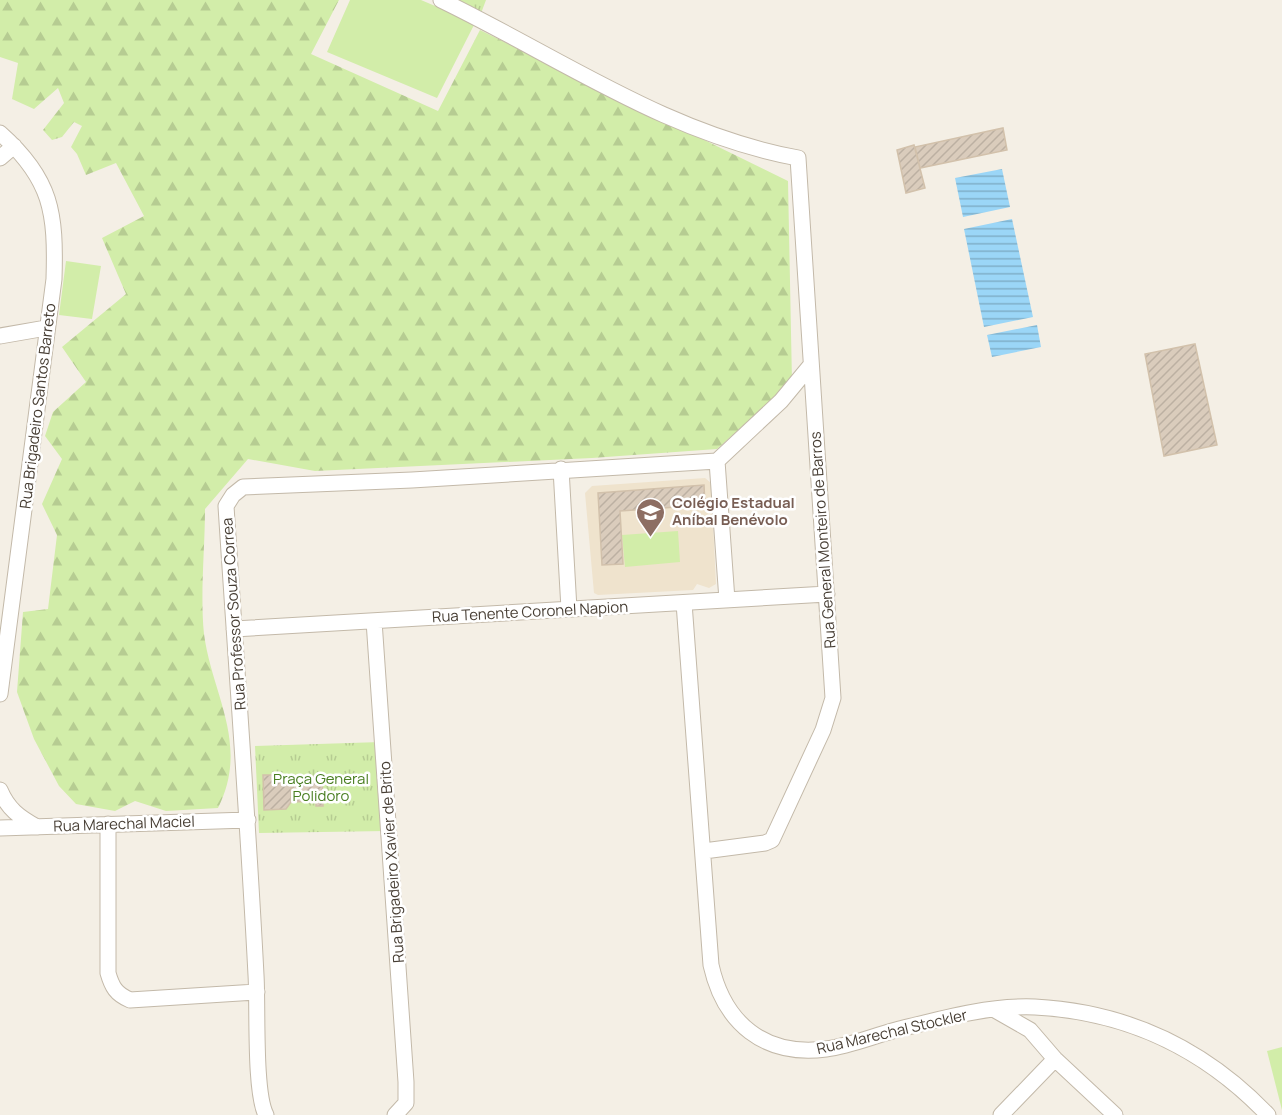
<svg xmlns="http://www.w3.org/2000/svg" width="1282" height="1115" font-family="Manrope,sans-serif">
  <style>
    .education { fill: #efe3cd }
    .green { fill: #d2eda9 }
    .forest { fill: url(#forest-firs) }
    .park { fill: url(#park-tufts) }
    .water { fill: url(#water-rules) }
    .building { fill: url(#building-hatch); stroke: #d2c1ab; stroke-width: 1.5 }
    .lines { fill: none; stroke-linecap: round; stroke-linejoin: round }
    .minor-casing { stroke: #c3b9a9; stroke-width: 17 }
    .minor { stroke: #fff; stroke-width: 15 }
    .labels { text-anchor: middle; stroke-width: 5; stroke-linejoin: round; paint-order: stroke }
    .street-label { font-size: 15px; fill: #473e34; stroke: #fff }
    .education-label { font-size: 15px; font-weight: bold; fill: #785e54; stroke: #fff; text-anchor: start }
    .park-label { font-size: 15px; fill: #497e21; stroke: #fff }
  </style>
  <defs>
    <pattern id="forest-firs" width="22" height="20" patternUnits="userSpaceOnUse" patternTransform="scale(1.5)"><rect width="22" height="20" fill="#d2eda9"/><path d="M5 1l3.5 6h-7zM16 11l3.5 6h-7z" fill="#b6cc92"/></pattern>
    <pattern id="park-tufts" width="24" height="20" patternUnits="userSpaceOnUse" patternTransform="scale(1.5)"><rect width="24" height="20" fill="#d2eda9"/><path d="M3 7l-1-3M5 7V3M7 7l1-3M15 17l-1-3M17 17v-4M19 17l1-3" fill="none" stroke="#b6cc92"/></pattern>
    <pattern id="water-rules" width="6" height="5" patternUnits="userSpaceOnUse" patternTransform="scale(1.5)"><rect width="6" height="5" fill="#9bd6f7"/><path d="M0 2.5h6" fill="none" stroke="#80afc9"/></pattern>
    <pattern id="building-hatch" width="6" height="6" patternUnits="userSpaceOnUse" patternTransform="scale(1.5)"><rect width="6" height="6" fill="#daccbc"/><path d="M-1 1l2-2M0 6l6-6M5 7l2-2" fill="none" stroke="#bcb0a2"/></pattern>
  </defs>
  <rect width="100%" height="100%" fill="#f4efe5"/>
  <!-- education -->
  <path class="education" d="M705 478 711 483 716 584 709 588 697 584 693 590 598 595 594 593 585 493 592 486Z"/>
  <!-- green -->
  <path class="green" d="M350 0H421L475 23 437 98 327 52Z
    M66 261 101 266 92 319 59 315Z
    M678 531 680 562 625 567 622 535Z
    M1282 1047V1110L1267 1051Z"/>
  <!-- forest -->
  <path class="forest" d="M0 0H339L311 54 438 111 480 30 788 181 792 382 717 449 592 458 315 471 248 459 205 509C205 548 200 596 204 634 212 695 250 744 218 808L166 811 135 801 115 811 76 804 59 786 34 739 17 692 23 612 48 609 57 535 42 504 62 459 45 436 53 412 86 382 62 347 126 294 102 238 144 216 116 163 86 175 77 154 71 147 82 126 74 122 62 137 52 140 43 130 64 103 58 88 34 109 12 99 18 63 0 57Z"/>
  <!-- park -->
  <path class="park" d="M446 0H486L480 16Z
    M381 742 386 831 259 833 255 746Z"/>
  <!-- water -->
  <path class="water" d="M1002 169 1010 207 963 217 955 178Z
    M1012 219 1033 317 984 327 964 229Z
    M1037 325 1041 347 992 357 987 335Z"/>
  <!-- building -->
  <path class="building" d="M1003 128 1007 150 920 168 915 147Z
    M914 145 925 188 906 193 897 150Z
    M1195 344 1217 445 1164 456 1145 354Z
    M704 485 705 505 620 511 623 564 602 565 598 493Z
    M263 775H287L291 782V802L286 809 264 810Z
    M322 775 323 806H316V801L292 802V782L315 781 314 776Z"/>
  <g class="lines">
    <defs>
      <path id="minor" d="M441 0C559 57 667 134 798 158L833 698 823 730 772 840 765 843 704 851
        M0 133C52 179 56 213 54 279L0 694
        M0 158 14 146
        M0 336 46 328
        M561 469 569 609
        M727 600 717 461 781 401 810 366
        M684 603 711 965C724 1023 764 1057 826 1049 850 1046 873 1036 896 1030 940 1019 989 1005 1035 1007 1128 1012 1204 1048 1268 1115
        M374 621 406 1082V1103L395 1115
        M234 629 827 594
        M0 790C8 809 19 817 37 827
        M108 824V973C112 987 116 994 130 1000L257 992
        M0 828 248 820
        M995 1010 1030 1030 1055 1059 1115 1115
        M266 1115C254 1092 258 1006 256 975 248 819 236 662 226 506L233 495 243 487 412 480 717 461
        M1001 1115 1055 1059"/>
    </defs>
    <!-- minor casing -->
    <use href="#minor" class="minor-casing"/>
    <!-- minor -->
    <use href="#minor" class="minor"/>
  </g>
  <!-- icons -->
  <defs>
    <symbol id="school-pin" viewBox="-11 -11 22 30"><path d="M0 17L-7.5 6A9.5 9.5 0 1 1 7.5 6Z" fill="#8d6e63" stroke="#fff"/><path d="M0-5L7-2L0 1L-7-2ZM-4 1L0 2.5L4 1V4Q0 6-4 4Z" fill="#fff"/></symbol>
  </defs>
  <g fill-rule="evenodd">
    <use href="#school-pin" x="634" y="496" width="33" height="45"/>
  </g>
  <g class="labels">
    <!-- street labels -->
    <g class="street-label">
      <text transform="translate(38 406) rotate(-83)" y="5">Rua Brigadeiro Santos Barreto</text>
      <text transform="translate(823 540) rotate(-94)" y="5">Rua General Monteiro de Barros</text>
      <text transform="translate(530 612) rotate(-3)" y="5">Rua Tenente Coronel Napion</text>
      <text transform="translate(234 614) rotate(-94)" y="5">Rua Professor Souza Correa</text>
      <text transform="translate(124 824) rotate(-2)" y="5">Rua Marechal Maciel</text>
      <text transform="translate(392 862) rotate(-94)" y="5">Rua Brigadeiro Xavier de Brito</text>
      <text transform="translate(892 1032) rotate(-13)" y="5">Rua Marechal Stockler</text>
    </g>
    <!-- education labels -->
    <g class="education-label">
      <text x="672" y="508">Colégio Estadual<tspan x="672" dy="17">Aníbal Benévolo</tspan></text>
    </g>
    <!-- park labels -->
    <g class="park-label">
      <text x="321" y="784">Praça General<tspan x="321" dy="17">Polidoro</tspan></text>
    </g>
  </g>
</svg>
